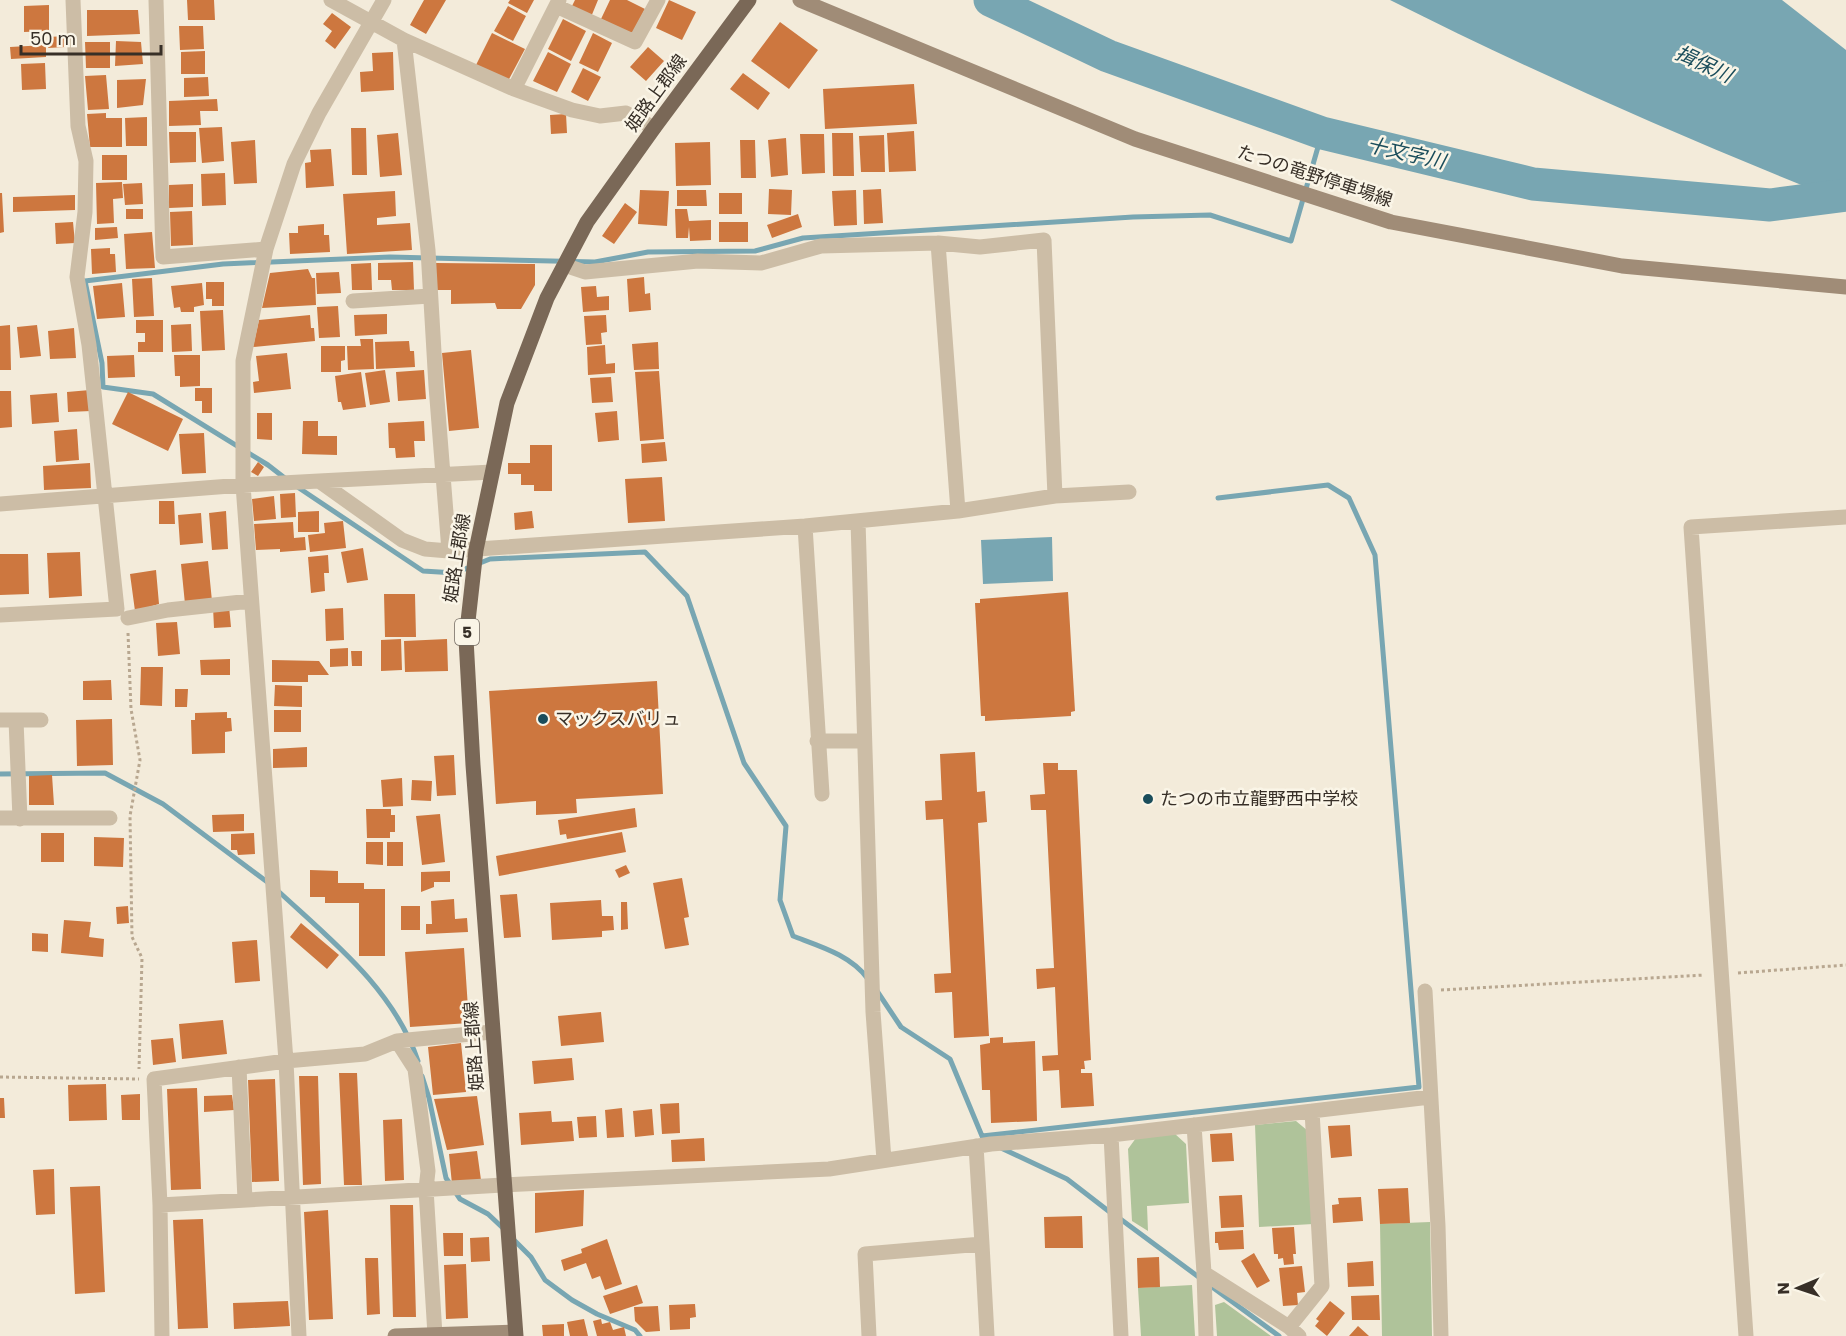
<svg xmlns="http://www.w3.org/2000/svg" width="1846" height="1336" font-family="Poppins,'Noto Sans JP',sans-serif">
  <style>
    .green { fill: #afc39a }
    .water { fill: #78a6b2 }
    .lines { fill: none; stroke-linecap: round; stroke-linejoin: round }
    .stream { stroke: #78a6b2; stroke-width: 5 }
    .river { stroke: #78a6b2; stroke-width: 33 }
    .building { fill: #cd773f }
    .path { stroke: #b8a790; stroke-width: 3; stroke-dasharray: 3 3; stroke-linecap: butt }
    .street { stroke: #ccbda6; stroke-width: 15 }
    .secondary { stroke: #a08c77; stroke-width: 15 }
    .primary { stroke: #7a6857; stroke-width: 15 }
    .poi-dot { fill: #1a4d5b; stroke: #faf5e7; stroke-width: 2 }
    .labels { text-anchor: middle; stroke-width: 5; stroke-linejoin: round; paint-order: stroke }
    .shield { fill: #faf5e7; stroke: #726a61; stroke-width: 1.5 }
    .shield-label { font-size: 16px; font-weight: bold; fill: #372f27 }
    .street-label { font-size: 18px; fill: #372f27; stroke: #faf5e7 }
    .poi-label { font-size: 18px; fill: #372f27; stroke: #faf5e7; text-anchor: start }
    .water-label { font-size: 20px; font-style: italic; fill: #1a4d5b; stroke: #faf5e7 }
  </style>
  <rect width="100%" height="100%" fill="#f3ebda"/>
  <!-- green -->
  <path class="green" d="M1296 1121 1308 1131 1313 1224 1259 1227 1255 1125Z
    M1174 1133 1186 1144 1189 1203 1147 1206 1148 1231 1132 1221 1128 1149 1136 1138Z
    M1430 1222 1432 1336H1382L1380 1224Z
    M1192 1285 1195 1336H1141L1138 1288Z
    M1224 1302 1271 1336H1217L1215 1305Z"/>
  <!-- water -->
  <path class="water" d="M1390 0H1782L1846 50V203C1691 141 1539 75 1390 0Z
    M1052 537 1053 581 983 584 981 540Z"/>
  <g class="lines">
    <!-- stream -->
    <path class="stream" d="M286 479 268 465 153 394 103 387 102 363 85 281 223 264 390 257 595 262 648 252 755 251 803 238 1133 217 1210 215 1291 241 1322 133
      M296 486 423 571 455 573 490 559 645 552 687 596 744 763 786 826 780 900 793 936C819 946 851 955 868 979
      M0 774 105 773 163 804 270 884
      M277 890C331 940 394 989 418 1061
      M877 991 901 1027 950 1059 982 1136 990 1142
      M422 1076 429 1098 446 1178 460 1199 488 1214 505 1230
      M982 1136 1419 1087 1375 555 1349 498 1328 485 1218 498
      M1001 1148 1067 1179 1111 1213
      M1119 1218 1200 1278
      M511 1237 531 1257 545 1280 572 1300 597 1314 635 1330 640 1336
      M1208 1284 1279 1336"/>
    <!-- river -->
    <path class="river" d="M990 0 1108 56 1322 133 1533 184 1770 205 1846 195"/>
  </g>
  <!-- building -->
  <path class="building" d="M187 0H214L215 20H188Z
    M424 0H446L426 34 410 25Z
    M510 0H534L527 13 508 3Z
    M575 0H598L591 17 571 8Z
    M610 0H627L645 9 632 34 601 19Z
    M669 0 696 12 682 40 656 28Z
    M49 5V31L24 32V6Z
    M508 6 526 16 513 41 494 31Z
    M87 10H138L140 34 87 36Z
    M332 13 351 27 335 49 325 41 332 31 323 24Z
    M563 19 586 31 571 61 548 49Z
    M780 22 818 50 789 89 751 61Z
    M179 26H203L204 49 180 50Z
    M492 33 525 49 508 81 476 65Z
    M593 33 612 43 598 72 579 63Z
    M66 36V47L48 48V37Z
    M116 41 141 42 143 64 115 66Z
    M85 42H110V68H86Z
    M46 45V57L11 59 10 47Z
    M648 47 664 61 646 81 630 67Z
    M205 51V74H181V52Z
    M393 52 394 90 361 92 360 72 373 71 372 53Z
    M548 52 571 64 557 92 533 81Z
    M45 63 46 89 22 90 21 64Z
    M583 68 601 77 588 101 571 92Z
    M743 73 770 93 758 110 730 89Z
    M106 75 109 109 88 110 85 76Z
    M208 77 209 96 184 97V78Z
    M146 79 143 105 117 108V80Z
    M914 84 917 124 825 129 823 89Z
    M217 99 218 111H200L201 125 169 126V101Z
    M106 113V118H122V147H90L87 114Z
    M566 114 567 133 551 134 550 115Z
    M147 117V146H126L125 118Z
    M222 127 224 161 202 163 199 128Z
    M351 128H366L367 175H352Z
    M914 131 916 171 889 172 887 133Z
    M169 132H196V162L170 163Z
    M398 133 402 175 380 177 377 135Z
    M832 133H853L854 176H833Z
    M800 134H824L825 173 802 174Z
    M884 135 885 172H861L859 136Z
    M786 138 788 175 771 177 768 140Z
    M255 140 257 183 234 184 231 142Z
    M740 140H755L756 178H741Z
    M710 142 711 185 676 186 675 143Z
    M331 149 334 186 306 188 305 163 311 162 310 150Z
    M102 155H127V180H102Z
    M225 173 226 205 202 206 201 174Z
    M122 182 123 198 113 199 114 223 97 224 96 183Z
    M142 183 143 204 125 205 123 184Z
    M193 184V207L169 208V185Z
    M769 189 792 190 791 215 768 214Z
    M881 189 883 223 864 224 863 190Z
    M640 190 669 191 667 226 638 224Z
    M677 190H706L707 206H677Z
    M856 190 857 225 834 226 832 191Z
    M395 191 396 216 377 218V225L410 223 412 250 347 254 343 194Z
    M0 193H2L4 232 0 233Z
    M719 193H742V214H719Z
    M75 195V210L13 212V197Z
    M625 203 637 212 614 244 602 236Z
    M126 209H143V219H126Z
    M675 209H687L689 221 711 220V240L690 241 689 227 688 238H676Z
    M192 211 193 245 171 246 170 212Z
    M798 214 802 227 772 238 767 225Z
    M73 222 75 243 56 244 55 223Z
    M719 222H748V242H719Z
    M324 224V235H329L330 252 290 254 289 233H298V226Z
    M117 227 118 238 95 240V228Z
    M152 232 155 268 126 269 124 234Z
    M110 248V254H115L116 272 92 274 91 249Z
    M413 262 414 290H392L391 280H378V263Z
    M371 263 372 290H352L351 264Z
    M435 263 535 264V285L521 309H497L495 303 451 304V290H434Z
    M308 269 312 278H315L316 305 262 308 270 273Z
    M339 272 341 293 317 294 316 273Z
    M644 277 645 294 650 293 651 310 629 312 627 279Z
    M152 278 154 316 134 317 132 279Z
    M206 282H224V306H212V299H206Z
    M122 283 125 317 97 319 93 286Z
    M202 283 204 305 194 307V312H181L180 307 174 308 171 286Z
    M596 286 597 297 609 296V310L583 312 581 287Z
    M338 306 340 337 319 338 317 307Z
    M223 310 225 350 202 351 200 311Z
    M387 314V334L355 336 354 315Z
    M310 315 311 328H314L315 341 253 347 259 320Z
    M606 315 607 332 601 333 602 344 586 345 584 316Z
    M136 320H163V352H138V342H145V333H136Z
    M191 324 192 351 172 352 171 325Z
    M10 325 11 370H0V326Z
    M37 325 41 356 20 358 17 327Z
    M74 328 76 358 50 359 48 331Z
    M360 339H373L374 369 348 370 347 346H361Z
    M409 341 410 351H414L415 367 376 369 375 342Z
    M658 342 659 369 634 370 632 344Z
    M605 345 606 364 615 363V373L588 375 587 347Z
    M321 346H345V360L341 361V372H321Z
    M471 350 479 428 449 431 442 353Z
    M287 353 291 389 254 393 253 382 259 381 256 356Z
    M134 355 135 377 108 378 107 356Z
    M174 355H200V386L180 387V376H175Z
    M385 370 390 402 370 405 365 373Z
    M424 370 426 399 398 401 396 372Z
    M659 371 664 439 640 441 635 372Z
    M361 372 366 407 343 410 341 402H338L335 376Z
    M611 377 613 402 592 403 590 378Z
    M195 388H212V413H202V401H195Z
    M90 390 91 411 68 412 67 392Z
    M0 391H11L12 427 0 428Z
    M128 392 183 419 168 451 112 424Z
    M57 393 59 422 32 424 30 395Z
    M617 411 619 440 598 442 595 413Z
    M257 413H272V440L257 439Z
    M303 421H318V436H337V455L302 454Z
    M424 421 425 441H414L415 457 396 458 395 448H389L388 423Z
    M77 429 79 460 56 462 54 431Z
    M204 433 206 473 182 474 179 434Z
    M665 442 667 461 642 463 641 444Z
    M530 445H552V491H534V485H521V474H508V463H530Z
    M258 462 264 467 258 476 251 472Z
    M90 463 91 488 44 490 43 466Z
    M662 477 665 521 628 523 625 479Z
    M295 493 296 517 281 518 280 494Z
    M274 496 276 519 254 521 252 499Z
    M159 501H174L175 524H159Z
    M226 511 228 549 212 550 209 513Z
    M319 511V532H298V512Z
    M532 511 534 528 515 530 514 513Z
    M201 513 203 543 180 545 178 515Z
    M343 521 346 548 310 552 308 535 325 533 324 523Z
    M293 522 294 538 305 537 306 550 280 552V549L256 550 254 524Z
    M363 548 368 580 347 583 341 552Z
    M80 552 82 596 49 598 47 553Z
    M0 554H28L29 594 0 595Z
    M328 555 329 573H324L325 591 311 593 308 557Z
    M208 561 212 601 185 604 181 564Z
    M156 570 159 604 135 611 130 574Z
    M1068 592 1075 711 1071 712V716L985 721V716H981L975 603H980V599Z
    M384 594H415L416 637H385Z
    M229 606 231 627 214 628 213 607Z
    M343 608 344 640 326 641 325 609Z
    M177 622 180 654 158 656 156 623Z
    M401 639 402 670 381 671V640Z
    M447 639 448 671 405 672 404 641Z
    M348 648V666L330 667V649Z
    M351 651H362V666H352Z
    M230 659V675H201L200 660Z
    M272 660 319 661 329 675H308V682H272Z
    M141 667H163L162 706 140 705Z
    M111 680 112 700H83V681Z
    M657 681 663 794 576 799 577 813 536 815V801L496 804 489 691Z
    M275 685 302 686V707L274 706Z
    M175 689H188L187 707H175Z
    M274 710H301V732H274Z
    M227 712V718H231L232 731 225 732V753L192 754 191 720H195V713Z
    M112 719 113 765 77 766 76 720Z
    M307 747V767L273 768V749Z
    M975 752 977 792 985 791 987 822 978 823 989 1036 954 1038 952 992 935 993 934 974 951 973 943 819 926 820 925 801 942 800 940 754Z
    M454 755 456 795 437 796 434 756Z
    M1043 763H1058V770H1077L1091 1060 1084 1061 1085 1069H1081V1073H1092L1094 1106 1061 1108 1059 1070 1043 1071 1042 1056 1058 1055 1055 987 1037 989 1036 969 1054 968 1046 810H1031L1030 795 1045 794Z
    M52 775 54 805H29V776Z
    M402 778 403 806 383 807 381 780Z
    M412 780 432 781 431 801 411 800Z
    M635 808 637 827 567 839 566 834 560 835 558 820Z
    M366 809H391V815H395V832H390V838H367Z
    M244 814V831L213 832 212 815Z
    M440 814 445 862 422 865 416 816Z
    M622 832 626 852 499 876 496 856Z
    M41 833H64V862H41Z
    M254 833 255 854 238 855 237 850H231V834Z
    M94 837 124 838 123 867 94 866Z
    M366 842H383V865L366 864Z
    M387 842H403V866H387Z
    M626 865 630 873 619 878 615 870Z
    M310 870 338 871V883H364V889H385V956H359V903H325V897H310Z
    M450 871V882H434V887L421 892V872Z
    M682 878 689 917 684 918 689 945 665 949 653 883Z
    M517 894 521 937 504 938 500 895Z
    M454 899 455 919 467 918 468 932 426 934V924H432L431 901Z
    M601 900 602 916H613L614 930 602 931V937L552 940 550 903Z
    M621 902H627L628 929 621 930Z
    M128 906 129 923 117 924 116 907Z
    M401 906H420V930H401Z
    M64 920 91 922 89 937 104 939 103 957 61 953Z
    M301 923 339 955 327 969 290 937Z
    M32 933 48 934V952L32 951Z
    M257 940 260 981 235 983 232 942Z
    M464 948 469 1023 410 1027 405 952Z
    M601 1012 604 1042 561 1046 558 1016Z
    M223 1020 227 1054 182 1059 179 1024Z
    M1003 1037V1043L1035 1041 1037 1121 991 1123 990 1090H982L980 1045 990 1043V1038Z
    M173 1038 176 1062 153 1065 151 1040Z
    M461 1043 466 1092 433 1095 428 1047Z
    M572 1058 574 1080 534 1084 532 1061Z
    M339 1073H357L362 1185H344Z
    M299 1076H318L321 1184 303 1185Z
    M275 1079 279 1181 252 1182 248 1080Z
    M106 1084 107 1120 69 1121 68 1085Z
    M197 1088 201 1189 171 1190 167 1089Z
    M140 1094V1120H122L121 1095Z
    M232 1095 234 1110 204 1112V1096Z
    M477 1096 484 1145 447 1150 434 1099Z
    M0 1098H4L5 1118H0Z
    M679 1103 680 1133 662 1134 660 1104Z
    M622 1108 624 1137 607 1138 605 1110Z
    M652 1109 654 1135 635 1137 633 1111Z
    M551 1111 552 1122 572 1121 574 1141 521 1145 519 1113Z
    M596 1116 597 1137 579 1138 577 1117Z
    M402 1119 404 1180 385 1181 383 1120Z
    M1350 1125 1352 1156 1331 1158 1328 1126Z
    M1232 1133 1234 1161 1212 1162 1210 1134Z
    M704 1138 705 1161 672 1162 671 1140Z
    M477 1151 481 1180 452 1184 449 1154Z
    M54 1169 55 1214 36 1215 33 1170Z
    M100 1186 105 1292 75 1294 70 1187Z
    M1408 1188 1410 1223 1380 1224 1378 1189Z
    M584 1190 583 1226 535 1233V1193Z
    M1242 1195 1244 1227 1221 1228 1219 1196Z
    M1361 1197 1363 1221 1333 1223 1332 1205 1339 1204 1338 1198Z
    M390 1205H413L416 1317H393Z
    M328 1210 333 1319 309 1320 304 1212Z
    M1082 1216 1083 1248H1045L1044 1217Z
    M203 1219 208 1328 178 1329 173 1220Z
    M1294 1227 1296 1254H1293L1294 1264 1284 1265 1283 1258 1278 1259V1254H1274L1272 1228Z
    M1243 1230 1244 1249 1219 1250 1218 1243H1215V1232Z
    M443 1233H463V1256H444Z
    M489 1237 490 1261 471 1262 470 1238Z
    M607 1239 622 1284 605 1290 600 1276 592 1279 586 1263 564 1271 561 1260 582 1253 581 1249Z
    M1254 1253 1270 1281 1257 1288 1241 1261Z
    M1159 1257 1160 1287 1138 1288 1137 1258Z
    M365 1258H378L380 1314 367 1315Z
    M1373 1261 1374 1286 1348 1287 1347 1263Z
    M466 1264 468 1318 446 1319 444 1265Z
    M1302 1266 1305 1292 1297 1293 1298 1305 1283 1306 1279 1268Z
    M637 1285 643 1303 610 1314 603 1296Z
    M1379 1295 1380 1320H1352L1351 1296Z
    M288 1301 290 1326 234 1329 233 1303Z
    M1330 1301 1345 1313 1327 1336 1315 1326 1319 1321 1316 1319Z
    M695 1304 696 1317 690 1318V1329L670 1330 669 1305Z
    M658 1306 660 1331 646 1332 635 1321 634 1307Z
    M584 1319 588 1336H570L567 1322Z
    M601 1319 602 1324 610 1322 613 1330 624 1327 626 1336H597L593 1321Z
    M564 1324V1336H543L542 1325Z
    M1358 1326 1369 1336H1349Z"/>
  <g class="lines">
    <!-- path -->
    <path class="path" d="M128 633 131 709 140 760 130 816 132 937 142 958 139 1069
      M1738 973 1846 965
      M1441 990 1704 975
      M0 1077 139 1079"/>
    <!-- street -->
    <path class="street" d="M156 0 163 257 266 249
      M331 0 404 40 514 89 572 110 600 116 626 113 654 128
      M556 6 635 42 658 0
      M404 40 428 250 436 386 449 551
      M514 89 559 0
      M938 243 958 511
      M564 265 585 272 698 261 761 263 821 246 938 243 980 247 1044 240 1055 496
      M353 301 430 296
      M319 481 492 472
      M0 504 243 485 319 481 402 540 425 549 449 551 805 526 958 511 1055 496 1129 492
      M858 521 873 1012 884 1160
      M805 526 822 794
      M0 615 117 609 89 345 77 277 85 212 86 161 78 126 73 0
      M128 618 168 610 251 601
      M0 720H41
      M16 720 20 819
      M817 741H864
      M0 818H110
      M1425 991 1438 1226 1441 1336
      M397 1041 415 1069 428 1171 426 1189 435 1335
      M239 1067 245 1200
      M1194 1125 1204 1273 1289 1327 1299 1336
      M1111 1135 1121 1336
      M160 1205 503 1185 829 1169 991 1144 1111 1135 1430 1097
      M982 1244 987 1336
      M1204 1273 1206 1336
      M1289 1327 1322 1286 1312 1111
      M162 1336 160 1205 154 1079 286 1061 365 1054 397 1041 492 1032
      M299 1336 286 1061 243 485V361L266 249 294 164 319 113 384 0
      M869 1336 865 1254 982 1244 976 1146
      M1746 1336 1691 527 1846 517"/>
    <!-- secondary -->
    <path class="secondary" d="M800 0 1135 139 1391 222 1622 266 1846 287
      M395 1336 515 1332"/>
    <!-- primary -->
    <path class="primary" d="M516 1336 473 765 466 639 476 550 507 403 547 298 587 222 654 128 749 0"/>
  </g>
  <!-- markers -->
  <g class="poi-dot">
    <circle cx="543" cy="719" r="6"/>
    <circle cx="1148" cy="799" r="6"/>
  </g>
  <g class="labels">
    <!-- shield labels -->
    <rect class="shield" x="455" y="619" width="24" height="26" rx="4.5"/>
    <g class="shield-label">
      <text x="467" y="638">5</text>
    </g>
    <!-- street labels -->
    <g class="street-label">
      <text transform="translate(656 93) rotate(-54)" y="6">姫路上郡線</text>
      <text transform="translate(1315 176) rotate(18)" y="6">たつの竜野停車場線</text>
      <text transform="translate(457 558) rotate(-81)" y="6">姫路上郡線</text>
      <text transform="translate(474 1046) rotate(-94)" y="6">姫路上郡線</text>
    </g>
    <!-- poi labels -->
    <g class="poi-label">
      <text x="555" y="725">マックスバリュ</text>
      <text x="1160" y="805">たつの市立龍野西中学校</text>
    </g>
    <!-- water labels -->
    <g class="water-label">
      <text transform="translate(1704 64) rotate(25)" y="7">揖保川</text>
      <text transform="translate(1406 153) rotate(13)" y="7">十文字川</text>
    </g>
  </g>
  <!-- north arrow -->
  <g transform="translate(1798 1288) rotate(268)" stroke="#faf5e7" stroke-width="4.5" paint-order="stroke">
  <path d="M0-4.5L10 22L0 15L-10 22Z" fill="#372f27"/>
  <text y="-9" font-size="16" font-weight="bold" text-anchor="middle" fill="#372f27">N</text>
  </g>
  <!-- scale -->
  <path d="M21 45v9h140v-9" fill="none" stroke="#372f27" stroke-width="3"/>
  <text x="30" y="45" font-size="18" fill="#372f27" stroke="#faf5e7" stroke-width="4.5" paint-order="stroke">50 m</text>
</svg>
